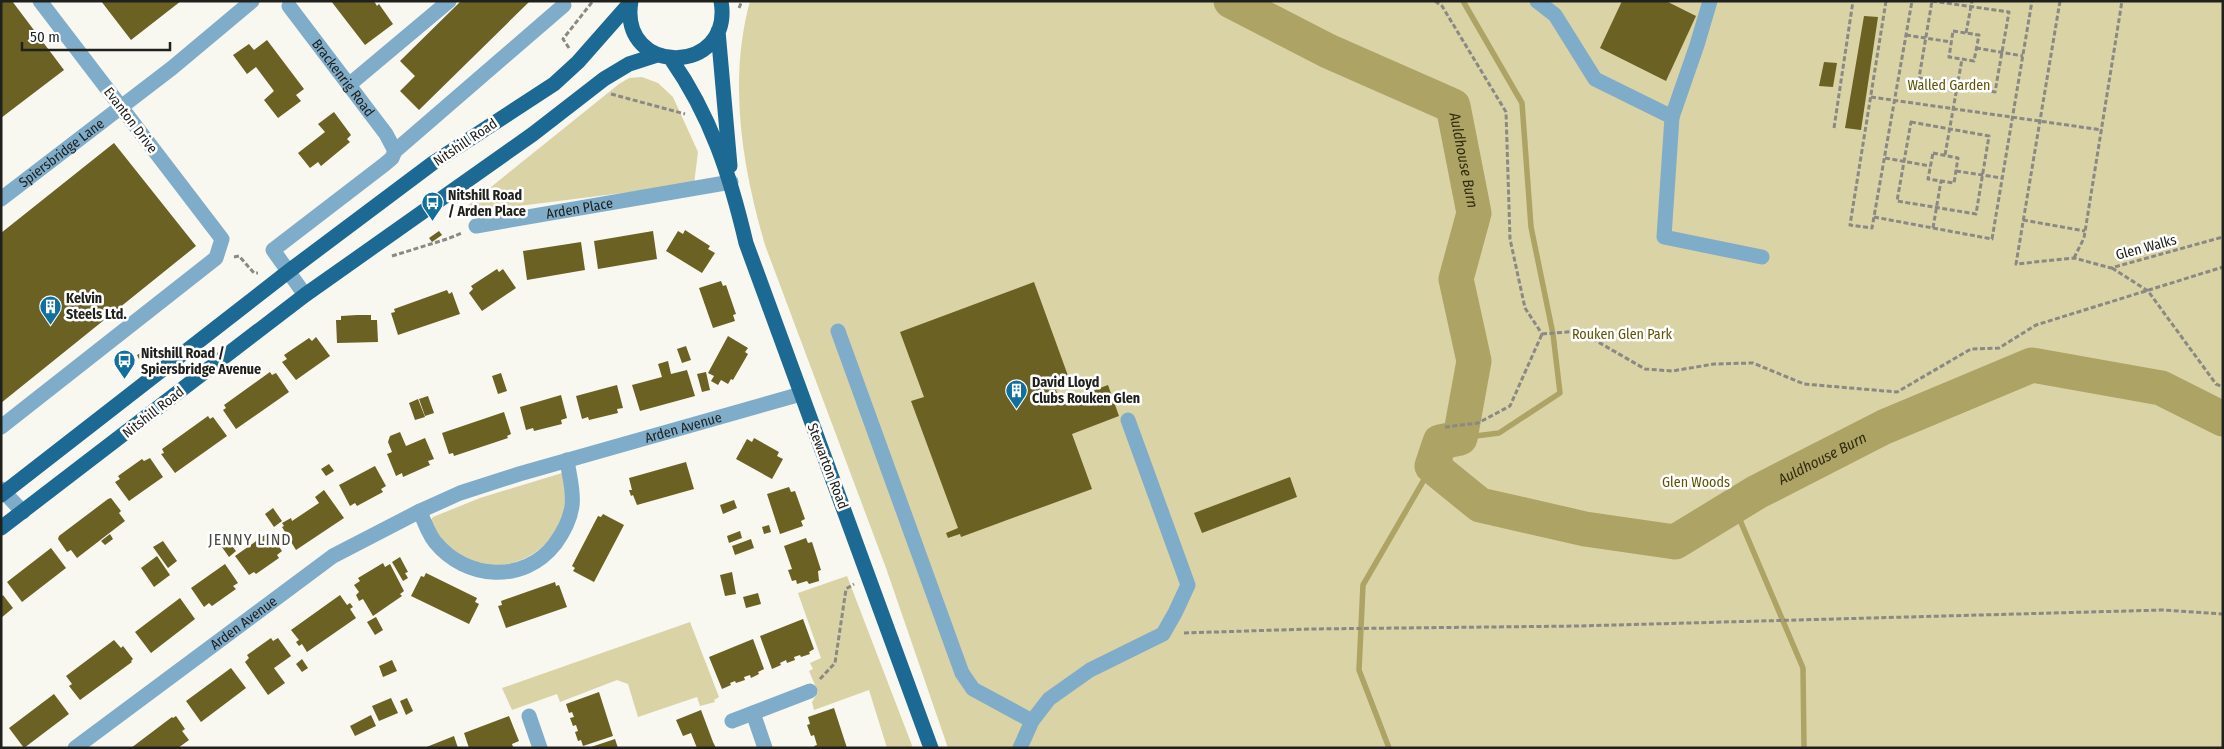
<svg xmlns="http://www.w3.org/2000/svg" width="2224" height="749" font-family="'Fira Sans Condensed',sans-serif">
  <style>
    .green { fill: #dad3a6 }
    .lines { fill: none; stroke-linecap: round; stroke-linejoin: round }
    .stream { stroke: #ada365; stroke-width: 5.5 }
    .river { stroke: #ada365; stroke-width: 35 }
    .building { fill: #6b6122 }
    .path { stroke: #8a8984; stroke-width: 3; stroke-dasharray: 5 2.5; stroke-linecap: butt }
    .minor { stroke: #7facc9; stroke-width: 15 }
    .major { stroke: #1c6a93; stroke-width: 15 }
    .labels { text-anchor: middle; stroke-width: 5; stroke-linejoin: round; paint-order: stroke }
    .street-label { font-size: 14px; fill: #20201d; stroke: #fff }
    .park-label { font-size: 14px; fill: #5f5405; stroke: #fff }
    .poi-label { font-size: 14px; font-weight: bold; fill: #20201d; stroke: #fff; text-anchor: start }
    .water-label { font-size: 15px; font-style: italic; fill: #2f2a0e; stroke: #fff }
    .quarter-label { font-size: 16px; letter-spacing: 1px; fill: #484841; stroke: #fff }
  </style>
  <rect width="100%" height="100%" fill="#f8f7f0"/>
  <!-- green -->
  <path class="green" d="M750 1H2223V748H948L886 568 765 245C742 167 728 81 750 1Z
    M642 77 658 83 673 97 698 152 694 184 511 207 460 212 619 84 629 78Z
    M562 473C564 486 567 498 564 511 553 559 492 582 453 552 442 543 436 533 430 521L433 517 480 498Z
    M847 576 913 748H887L869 690 814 710 812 702 818 692 809 671 813 669 810 663 821 658 798 593Z
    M690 622 719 697 714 700 715 702 700 706 697 697 638 717 628 684 617 680 560 702 557 694 512 710 502 688Z"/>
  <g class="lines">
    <!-- stream -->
    <path class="stream" d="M1460 438 1499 433 1560 393 1553 334 1531 227 1522 103 1463 1
      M1734 506 1803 668 1804 748
      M1389 748 1359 670 1363 585 1432 466"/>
    <!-- river -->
    <path class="river" id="s1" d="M1231 1 1328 51 1453 106 1474 213 1456 279 1474 361 1460 438 1440 442 1432 466 1480 505 1585 529 1675 542 1757 492 1884 427 2032 365 2161 388 2223 419"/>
  </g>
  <!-- building -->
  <path class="building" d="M1 1H12L64 70 1 118Z
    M101 1H181L131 40Z
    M331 1H374L377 6 379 4 393 24 365 45Z
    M461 1H530L419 110 400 91 415 76 400 61Z
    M1622 1H1666L1696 16 1666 81 1600 48Z
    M1864 16 1878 17 1861 130 1845 128Z
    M267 40 304 89 296 95 301 101 278 118 264 100 274 91 256 67 247 74 233 55 249 44 254 50Z
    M1824 62 1837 63 1833 87 1819 86Z
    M334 112 351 135 347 139 350 142 321 166 318 162 310 168 298 153 325 132 318 124Z
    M114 143 196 246 1 403V233Z
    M685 230 710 246 708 249 715 253 702 273 666 251 678 231 683 234Z
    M439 231 442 235 432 242 429 238Z
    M653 231 657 259 598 269 594 241Z
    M581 242 585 270 527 280 523 251Z
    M497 269 499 272 503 269 516 288 482 311 469 293 473 289 471 286Z
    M721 281 723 286 726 285 736 314 733 315 735 321 713 328 699 288Z
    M1034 282 1071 384 1056 390 1061 402 1108 385 1119 416 1072 434 1092 489 961 537 960 534 948 538 946 533 958 528 911 401 924 397 900 332Z
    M447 290 449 294 452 292 460 314 398 335 391 313 395 312 394 309Z
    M357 315H371V320H377L378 342 337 343 336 320H341V316Z
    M728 336 748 348 745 352 748 354 733 380 731 379 728 384 721 380 718 385 711 381 714 376 708 373Z
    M316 337 330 356 296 380 282 362 287 359 284 355 309 338 312 341Z
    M686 346 691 360 682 363 677 349Z
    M148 349 150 353 139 359 137 355Z
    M668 361 671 374 687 370 695 396 640 411 632 385 662 377 658 364Z
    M270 372 272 375 276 373 289 392 236 429 223 410 226 408 224 405Z
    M706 372 710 390 702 392 697 374Z
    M501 373 507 391 498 394 492 376Z
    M617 385 623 408 617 409 618 413 589 420 588 417 582 419 576 396Z
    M561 395 567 418 561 420 562 424 534 431 533 428 526 430 520 407Z
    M428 396 434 413 425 416 419 399Z
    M418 399 425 417 415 420 409 403Z
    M504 412 511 434 507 436 508 438 454 456 453 453 449 454 442 433Z
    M208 416 210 419 213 417 227 436 175 473 161 454 164 453 162 449Z
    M400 432 406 446 425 438 434 459 428 461 430 465 403 477 402 473 396 476 387 454 392 452 388 442 390 436Z
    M754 438 779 452 777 456 783 459 772 479 736 459 747 439 752 442Z
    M150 458 163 477 129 501 115 482 120 479 118 476 142 459 144 461Z
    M686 462 694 489 637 505 633 495 631 496 629 490H632L629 478Z
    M329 464 334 471 326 476 321 469Z
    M375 466 386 486 381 489 383 492 357 506 355 503 350 506 339 485Z
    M1290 477 1297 497 1202 533 1194 513Z
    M789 487 791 492 795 491 805 519 801 521 803 526 780 534 767 494Z
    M324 490 344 518 296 550 282 527 284 526 282 523 291 518 292 521 319 503 315 497Z
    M111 498 121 511 119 513 125 521 77 558 71 550 67 552 58 539 59 536 108 499Z
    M734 500 737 508 723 514 720 505Z
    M273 508 282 521 274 527 265 514Z
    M603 514 624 525 594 582 573 571 575 568 572 566 598 516 601 517Z
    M769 525 771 532 764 534 762 527Z
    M740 531 742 538 729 543 727 536Z
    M269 532 282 551 277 555 279 558 256 574 254 572 249 575 235 556Z
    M110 534 113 539 105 545 101 541Z
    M226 538 236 551 229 557 219 543Z
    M806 538 808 543 812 542 821 570 818 571 819 581 809 584 807 581 797 584 796 580 792 581 788 570 792 569 784 546Z
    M751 539 754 548 735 555 732 546Z
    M163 541 177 561 168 568 153 547Z
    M51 548 66 568 22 602 7 582Z
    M157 556 170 575 154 587 141 568Z
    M400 557 408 572 405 573 408 578 403 581 392 562Z
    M383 563 385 567 390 564 404 591 400 594 402 596 373 616 363 599 359 601 356 595 359 592 354 585 360 581 358 578Z
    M225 564 238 583 233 586 236 589 212 606 209 603 204 607 191 588Z
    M732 572 736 594 725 596 720 575Z
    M426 573 477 598 475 602 479 604 469 624 411 596 421 576 424 577Z
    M555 582 556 586 559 585 567 607 506 628 498 606 502 605 501 601Z
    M758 593 761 604 746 608 743 597Z
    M3 595 13 608 1 618V597Z
    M340 595 347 605 350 603 353 607 350 609 356 618 307 652 302 644 299 646 296 642 299 640 291 630Z
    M180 598 195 619 151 653 135 632Z
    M376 617 383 630 375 635 367 622Z
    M803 619 814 649 809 652 810 654 801 657 800 655 794 657 795 660 787 663 786 660 780 663 781 665 772 669 760 636Z
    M271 638 273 641 278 638 291 656 274 668 285 683 268 695 245 662 249 658 247 655Z
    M753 639 764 669 758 672 759 674 751 678 750 675 744 677 745 680 736 683 735 681 730 683 731 685 722 689 709 657Z
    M114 640 121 648 123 646 133 659 131 661 132 662 80 700 69 686 72 684 66 676Z
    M302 659 308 668 302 672 296 664Z
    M392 660 397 671 383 677 379 666Z
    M231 668 246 688 201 722 186 701Z
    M599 692 613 736 583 746 581 740 578 741 575 732 578 731 576 725 573 726 570 718 574 717 572 712 569 713 566 704Z
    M54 694 69 714 24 748 9 728Z
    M391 698 398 713 379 721 372 706Z
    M407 698 413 711 406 715 400 701Z
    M834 708 847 748H815L814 746 817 745 814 735 811 736 807 725 810 724 808 717Z
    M701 710 713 742 716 748H697L691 733 683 736 676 720Z
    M371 715 376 726 355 736 350 726Z
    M176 716 185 729 182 731 189 740 178 748H131L172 717 173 718Z
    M509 716 519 741 512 744 513 747 469 748 464 733Z
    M454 736 458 748H424Z
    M615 739 618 748H591V747Z"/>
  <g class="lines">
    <!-- path -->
    <path class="path" d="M1435 1 1442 6 1506 112 1510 239 1525 308 1542 334
      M1886 1 1850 225 1872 228 1912 1
      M1932 1 2009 12 1995 92 1919 78Z
      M2060 1 2016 264 2074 258 2111 268 2223 237
      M739 8 742 1
      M1953 31 1979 35 1974 61 1949 57Z
      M1966 33 1972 1
      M1906 35 1951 42
      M569 48 563 39 593 1
      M1976 48 2023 56
      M611 94 685 114
      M1871 97 2102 130
      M1911 122 1989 136 1976 214 1897 201Z
      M1834 128 1853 1
      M1933 153 1958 158 1954 183 1928 179Z
      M1945 155 1962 59
      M1885 158 1930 166
      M1956 171 2002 178
      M1874 217 1992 239 2032 1
      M2023 220 2085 231
      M1933 228 1941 181
      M392 256 447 239 462 233
      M234 257 239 256 254 273H258
      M2074 258 2084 238 2122 1
      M2112 268 2148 291 2216 384 2223 387
      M1542 334 1579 331 1645 369 1672 371 1714 364 1753 363 1804 384 1897 392 1971 349 1999 348 2036 325 2223 267
      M1445 427 1478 423 1510 406 1542 334
      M1184 633 1309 629 1578 626 2163 610 2223 614
      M820 679 835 663 846 589 854 584"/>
    <!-- minor -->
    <g class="minor">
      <path d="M1537 1 1555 15 1595 79 1672 117 1664 237 1762 257"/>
      <path id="s2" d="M289 6 386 134 395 151"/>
      <path d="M350 84 449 1"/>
      <path d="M1672 117 1697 45 1710 1"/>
      <path id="s3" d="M1 199 172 68 252 1"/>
      <path id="s4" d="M476 226 731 182"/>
      <path d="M305 295 273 250 385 164 392 158 395 151 564 5"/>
      <path d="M838 331 962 673 973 689 1032 721"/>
      <path d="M1 427 216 258 222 239 40 1"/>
      <path d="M1 489 23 512"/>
      <path d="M420 511C424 522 428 533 435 542 466 580 524 584 555 544 563 533 570 520 572 506 574 491 569 475 567 460"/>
      <path d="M753 713 765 748"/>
      <path d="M529 716 540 748"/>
      <path d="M732 721 810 691"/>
      <path id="s5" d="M75 748 333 556 420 511 460 493 519 474 801 394"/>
      <path d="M1020 748 1032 721 1049 699 1090 670 1163 634 1175 613 1188 585 1128 420"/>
    </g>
    <!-- major -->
    <path class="major" d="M631 1C618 77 734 76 721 1
      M718 31 730 166
      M671 59C711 116 730 175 746 243L931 748
      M1 495 289 271 433 163 554 84 578 62 630 3
      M1 528 305 295 533 134 604 79 629 64 657 55"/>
  </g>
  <!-- icons -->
  <defs>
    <symbol id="bus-pin" viewBox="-11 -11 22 30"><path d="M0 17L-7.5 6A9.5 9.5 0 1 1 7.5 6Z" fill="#0f6f9d" stroke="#fff"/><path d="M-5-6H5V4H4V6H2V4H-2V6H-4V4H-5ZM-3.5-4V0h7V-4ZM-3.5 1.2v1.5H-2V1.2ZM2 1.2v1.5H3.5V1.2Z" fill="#fff"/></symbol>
    <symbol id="building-pin" viewBox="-11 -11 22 30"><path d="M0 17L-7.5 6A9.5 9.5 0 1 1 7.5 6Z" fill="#0f6f9d" stroke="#fff"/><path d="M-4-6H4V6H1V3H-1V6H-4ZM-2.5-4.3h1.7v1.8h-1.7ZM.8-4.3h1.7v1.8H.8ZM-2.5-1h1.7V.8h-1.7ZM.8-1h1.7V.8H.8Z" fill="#fff"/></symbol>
  </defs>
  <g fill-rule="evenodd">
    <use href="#bus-pin" x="420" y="190" width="25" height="34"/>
    <use href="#building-pin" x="38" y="294" width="25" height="34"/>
    <use href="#bus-pin" x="112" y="348" width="25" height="34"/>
    <use href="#building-pin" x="1004" y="378" width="25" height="34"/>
  </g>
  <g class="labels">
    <!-- street labels -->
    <g class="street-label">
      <text dy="5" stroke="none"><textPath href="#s2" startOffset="90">Brackenrig Road</textPath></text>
      <text transform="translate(131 120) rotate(53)" y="5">Evanton Drive</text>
      <text transform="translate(465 142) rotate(-34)" y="5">Nitshill Road</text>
      <text dy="5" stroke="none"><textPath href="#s3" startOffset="76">Spiersbridge Lane</textPath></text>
      <text dy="5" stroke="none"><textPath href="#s4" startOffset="105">Arden Place</textPath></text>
      <text transform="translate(2146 247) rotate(-15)" y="5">Glen Walks</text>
      <text transform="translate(153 412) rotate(-38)" y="5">Nitshill Road</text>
      <text dy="5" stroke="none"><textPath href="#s5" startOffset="696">Arden Avenue</textPath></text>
      <text transform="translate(828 466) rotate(69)" y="5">Stewarton Road</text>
      <text dy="5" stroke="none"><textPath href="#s5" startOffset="210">Arden Avenue</textPath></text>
    </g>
    <!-- park labels -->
    <g class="park-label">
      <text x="1949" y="90">Walled Garden</text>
      <text x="1622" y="339">Rouken Glen Park</text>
      <text x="1696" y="487">Glen Woods</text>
    </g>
    <!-- poi labels -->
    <g class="poi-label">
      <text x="448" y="200">Nitshill Road<tspan x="448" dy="16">/ Arden Place</tspan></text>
      <text x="66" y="303">Kelvin<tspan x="66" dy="16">Steels Ltd.</tspan></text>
      <text x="141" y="358">Nitshill Road /<tspan x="141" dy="16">Spiersbridge Avenue</tspan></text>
      <text x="1032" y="387">David Lloyd<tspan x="1032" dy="16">Clubs Rouken Glen</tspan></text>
    </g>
    <!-- water labels -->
    <g class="water-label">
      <text dy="5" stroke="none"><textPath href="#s1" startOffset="301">Auldhouse Burn</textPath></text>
      <text dy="5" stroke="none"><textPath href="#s1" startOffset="1061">Auldhouse Burn</textPath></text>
    </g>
    <!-- quarter labels -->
    <g class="quarter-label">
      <text x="250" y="545">JENNY LIND</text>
    </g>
  </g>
  <!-- border -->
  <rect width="2224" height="749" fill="none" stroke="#20201d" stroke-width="5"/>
  <!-- scale -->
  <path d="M22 42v8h148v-8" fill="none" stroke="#20201d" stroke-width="2.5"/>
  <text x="30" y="42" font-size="15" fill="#20201d" stroke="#ffffff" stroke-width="4" paint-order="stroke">50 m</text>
</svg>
